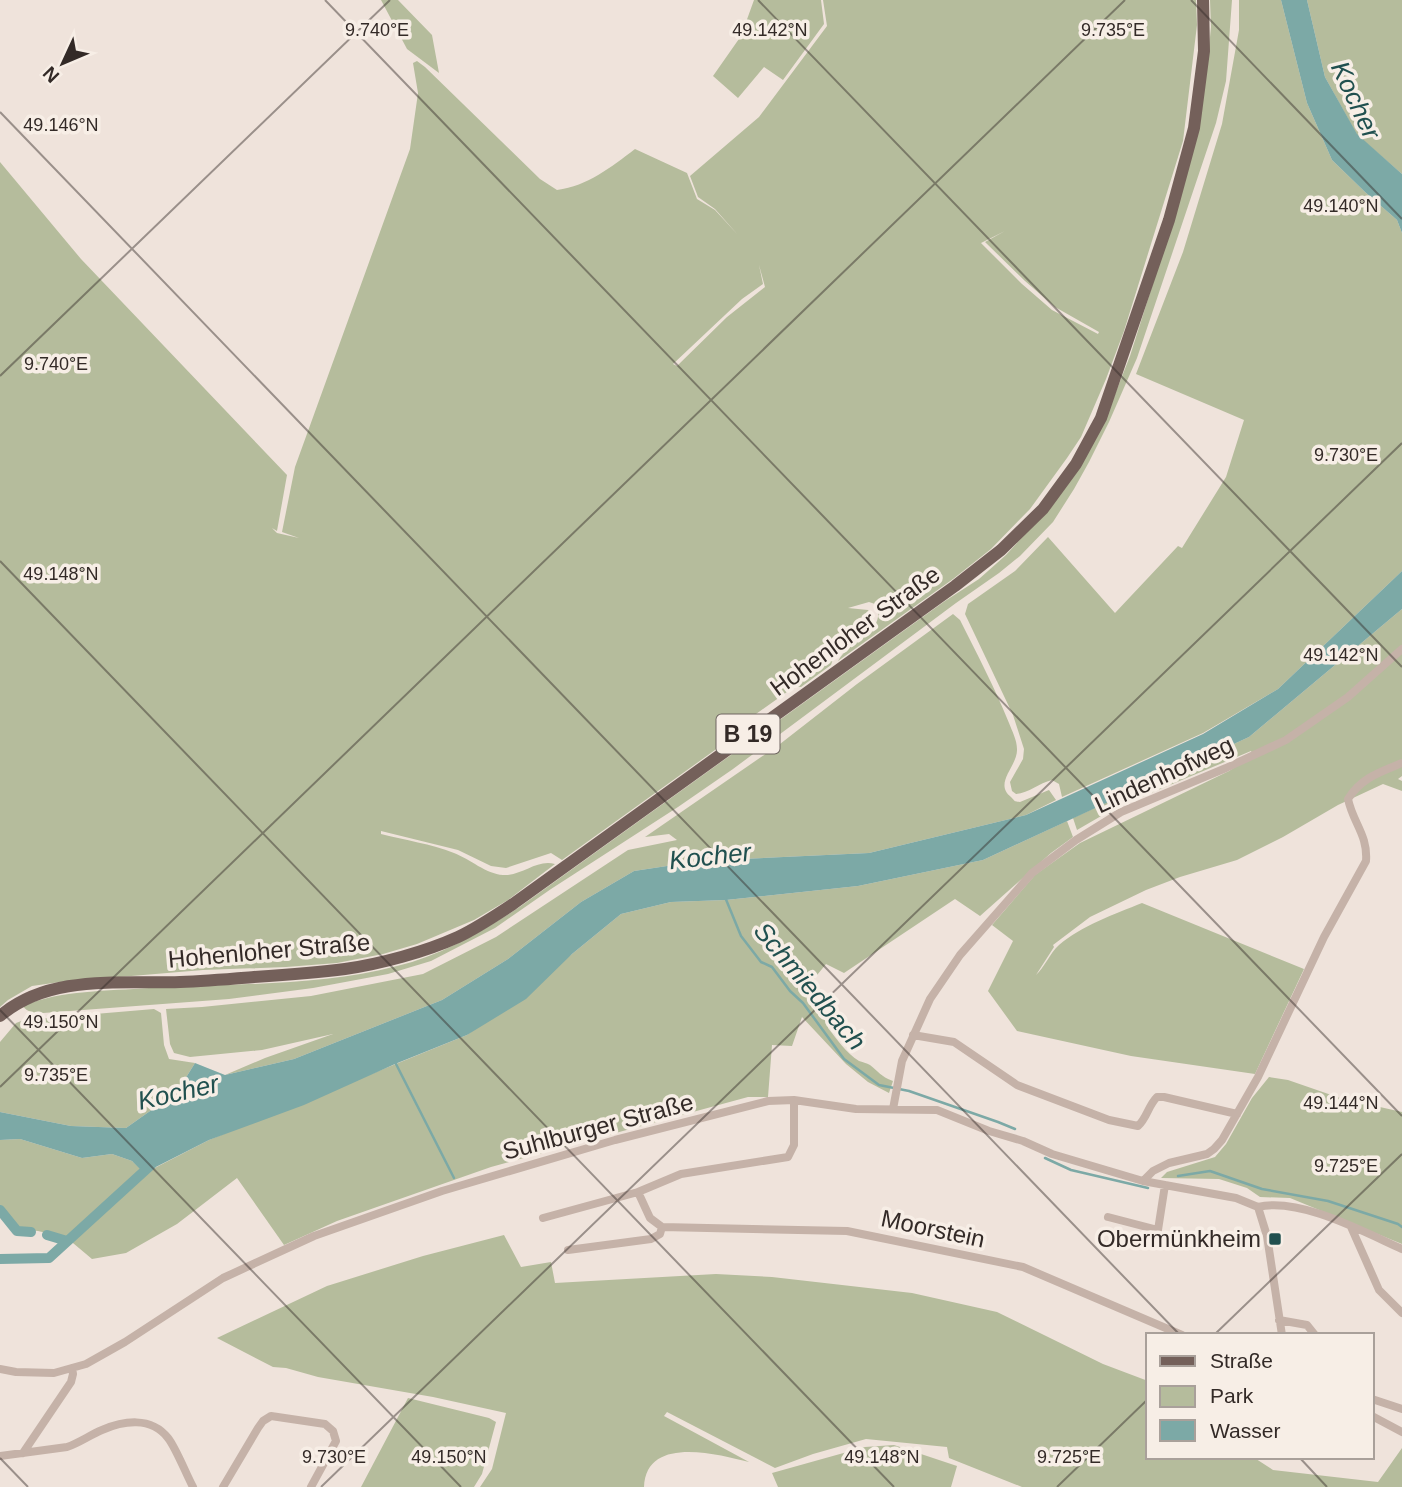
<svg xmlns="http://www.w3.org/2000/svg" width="1402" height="1487" font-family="Helvetica,sans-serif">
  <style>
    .green { fill: #b5bc9c; fill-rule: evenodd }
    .water { fill: #7ca9a6 }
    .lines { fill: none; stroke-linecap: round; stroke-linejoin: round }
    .stream { stroke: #7ca9a6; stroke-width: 2.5 }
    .canal { stroke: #7ca9a6; stroke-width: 10 }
    .street { stroke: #c5b2a8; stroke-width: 8 }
    .primary { stroke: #74605a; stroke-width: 12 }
    .ticks { fill: none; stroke: #332a27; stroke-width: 2; stroke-opacity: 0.45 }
    .poi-dot { fill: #21504f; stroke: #f7eee6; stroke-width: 2.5 }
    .labels { text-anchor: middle; stroke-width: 7; stroke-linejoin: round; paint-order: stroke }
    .shield { fill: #f7eee6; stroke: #6e6560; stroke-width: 2 }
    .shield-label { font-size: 23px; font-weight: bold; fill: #332a27 }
    .street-label { font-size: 24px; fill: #332a27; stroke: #f7eee6 }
    .poi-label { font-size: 24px; fill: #332a27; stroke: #f7eee6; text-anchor: end }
    .water-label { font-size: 26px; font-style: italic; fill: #21504f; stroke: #f7eee6 }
    .ticks-label { font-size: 18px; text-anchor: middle; fill: #332a27; stroke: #f7eee6; stroke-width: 7; stroke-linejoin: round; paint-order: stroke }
  </style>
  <rect width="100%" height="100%" fill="#efe3db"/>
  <!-- green -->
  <path class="green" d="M381 0H398L432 35 439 73 407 49Z
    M754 0H821L824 24 783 80 764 67 738 98 713 76 741 36Z
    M823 0H1196L1197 25 1183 141 1124 331 1106 379 1081 437 1067 458 1030 509 991 549 953 579 838 661C851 637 883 637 878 605L869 602 848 608 868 610 872 617 865 626 834 656 831 665 801 687H794L749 719 740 732 562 860 551 853 506 868 491 866 458 850 381 831V834C405 840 431 844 454 853 470 859 486 874 503 875 523 876 536 859 555 864L508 900 474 920 417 944 383 954 337 963 286 967 203 970 60 982 32 986 8 1000 0 1007V162L81 259 287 475 277 531 272 528 277 533 299 538 282 532 295 467 410 149 418 93 413 63 417 61 425 67 540 179 557 190C588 186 611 167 635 149L687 173 697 199 715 210 738 235 715 209 698 197 690 176 759 117 827 26ZM1005 231 985 242 1025 281 1055 307 1099 332 1098 334 1052 310 1022 284 981 243ZM759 265 765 287 727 317 677 366 673 364 742 299 763 284Z
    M1210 0H1232L1226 81 1216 123 1137 358 1109 422 1089 462 1074 489 1053 522 1020 556 999 573 956 603 733 769 678 807 551 889 495 928 431 961 388 974 313 988 229 999 43 1013C36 1013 27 1013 23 1006 60 990 109 991 149 988 232 983 317 987 397 966 442 955 483 931 521 906L945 601 979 579 1006 555 1050 507 1110 407 1130 356 1156 274 1206 77 1211 27Z
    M1239 0H1281L1307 103 1332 160 1365 192 1397 220 1402 233V571L1278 689 1203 733 1062 797 1059 784 1052 780C1039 783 1029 793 1016 794L1012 791 1010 782 1023 759 1024 749 1013 715 965 614 968 604 1015 571 1048 537 1115 613 1178 546 1182 548 1226 477 1244 420 1136 374 1183 252 1222 124 1239 30Z
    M1307 0H1402V174L1357 135 1325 77Z
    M1402 609V776L1398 779 1402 781V791L1383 784 1338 805 1283 837 1237 860 1180 877 1146 890 1090 917 1053 945 1054 947 1036 975C1044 968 1050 953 1059 945 1081 926 1115 914 1142 903L1304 969 1255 1074 1131 1056 1017 1031 988 991 1013 941 992 925 1035 875 1080 843 1229 771 1253 755 1251 751 1115 808 1077 830 1073 818 1249 737Z
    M953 614 960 620C977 654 995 688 1009 723 1012 731 1017 740 1017 749 1018 766 993 783 1011 797 1016 802 1013 801 1020 802L1049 790 1056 800 1026 815 869 853 700 861 634 871 581 902 508 959 442 1000 294 1059 225 1075 265 1058 333 1034 262 1050 190 1057 174 1053 170 1044 166 1009 202 1007 311 996 423 974 496 937 628 850 677 840 669 834 645 837 780 744 857 684Z
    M1067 821 1073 837 1051 853 980 916 955 899 844 973 826 964 809 985 812 999 830 1020 828 1028C837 1039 846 1053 859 1061 862 1062 867 1063 870 1065 879 1072 880 1076 893 1081L889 1093 868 1082 846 1064 802 1017 792 1046 772 1045 768 1097H748L491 1167 337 1221 284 1245 237 1178 177 1224 126 1253 92 1259 67 1238 38 1231 18 1229 0 1208V1140L20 1139 82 1158 112 1154 132 1161 145 1173 209 1140 467 1035 572 954 621 914 671 902 726 900 858 886 983 860Z
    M154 1009 161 1013 164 1045 169 1059 195 1063 177 1092 126 1128 71 1126 0 1112V1042L16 1023 24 1020Z
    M1269 1077 1288 1080 1340 1098 1402 1112V1244L1290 1198 1260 1197 1247 1188 1219 1179 1161 1178 1167 1172 1215 1157 1226 1144 1252 1098Z
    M504 1235 521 1267 551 1262 555 1283 716 1274 772 1277 912 1293 997 1312 1103 1364 1148 1381V1457H1253L1273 1470 1378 1482 1402 1448V1487H1022L949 1458 947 1447 866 1439 813 1454 775 1468 667 1412 664 1416 749 1462C717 1454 646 1435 644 1487H480L492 1469 506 1413 433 1397 318 1377 286 1368 273 1367 217 1338 327 1286 423 1256Z
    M408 1398 489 1418 496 1422 482 1474 474 1487H361Z
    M894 1445 957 1466 951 1487H778L772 1473 865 1447Z"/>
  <!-- water -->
  <path class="water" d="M1281 0H1307L1325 77 1357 134 1402 174V233L1397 220 1365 192 1332 160 1307 103Z
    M1402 571V609L1249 737 983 860 858 886 726 900 671 902 621 914 572 954 526 999 467 1035 395 1064 304 1105 209 1140 144 1173 132 1161 112 1154 82 1158 20 1139 0 1140V1112L71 1126 126 1128 177 1092 195 1063 225 1075 294 1059 442 1000 508 959 581 902 634 871 700 861 869 853 1026 815 1203 734 1278 689Z"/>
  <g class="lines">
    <!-- stream -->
    <path class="stream" d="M725 897 741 936 761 962 772 967 790 991 803 1003 844 1059 879 1085 909 1091 998 1122 1015 1129
      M395 1062 454 1178
      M1045 1158 1071 1170 1148 1188
      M1178 1176 1210 1171 1262 1189 1328 1201 1398 1224 1402 1227"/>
    <!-- canal -->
    <path class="canal" d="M0 1210 17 1231 31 1232
      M47 1235 67 1241
      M0 1259 49 1258 151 1165"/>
    <!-- street -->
    <path class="street" d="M913 1035 954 1042 1017 1085 1109 1120 1138 1126C1147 1118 1148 1106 1157 1097H1164L1237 1114
      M794 1100V1145L788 1157 681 1174 638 1192 650 1218 662 1227 847 1231 1023 1267 1182 1335
      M893 1109 902 1061 930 999 960 955 1032 873 1076 840 1121 812 1226 768 1286 740 1348 697 1402 649
      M1143 1181 1153 1171 1169 1163 1207 1154 1214 1149 1222 1140 1258 1077 1324 937 1366 861C1368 835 1353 823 1348 799 1361 778 1380 772 1402 763
      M1258 1207C1300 1197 1364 1232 1402 1249
      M1108 1217 1158 1230 1165 1185
      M543 1218 638 1192
      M1351 1227 1379 1290 1402 1313
      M568 1250 651 1239 660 1234 662 1227
      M1279 1320 1307 1325 1315 1335
      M0 1369 16 1372 54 1373 86 1364 125 1342 223 1278 314 1236 442 1191 615 1140 768 1101 794 1100 856 1109 937 1110 989 1131 1023 1141 1052 1154 1143 1181 1236 1198 1258 1207 1267 1236 1282 1335
      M1372 1399 1402 1409
      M1372 1416 1402 1432
      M23 1453 71 1382 73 1374 72 1368
      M0 1456 67 1447C79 1443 90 1435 102 1430 123 1421 151 1416 168 1438 176 1448 186 1474 193 1487
      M223 1487 258 1428 263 1421 271 1416 325 1424 333 1431 336 1441 311 1487"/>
    <!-- primary -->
    <path class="primary" d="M0 1016C49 974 119 984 180 982 205 981 229 979 254 977 285 975 315 973 345 969 380 964 425 952 458 937 477 928 495 916 513 904L955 586 1001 550 1043 509 1076 464 1101 418 1169 220 1194 128 1204 51 1203 0"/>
  </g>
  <!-- ticks -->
  <path class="ticks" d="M325 0 1402 1116M758 0 1402 667M1191 0 1402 219M0 112 1180 1335M0 376 390 0M0 561 894 1487M0 1010 461 1487M0 1087 1125 0M1214 1335 1402 1154M1299 1457 1327 1487M0 1458 28 1487M321 1487 1402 443M1057 1487 1148 1399"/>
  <!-- markers -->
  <rect class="poi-dot" x="1268" y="1232" width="14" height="14" rx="3.5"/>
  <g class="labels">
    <!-- shield labels -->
    <rect class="shield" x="716.5" y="714.5" width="63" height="39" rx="5"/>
    <g class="shield-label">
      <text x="748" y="742">B 19</text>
    </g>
    <!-- street labels -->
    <g class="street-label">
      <text transform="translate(855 631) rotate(-36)" y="8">Hohenloher Straße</text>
      <text transform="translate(1164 775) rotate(-25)" y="8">Lindenhofweg</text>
      <text transform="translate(269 951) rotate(-5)" y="8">Hohenloher Straße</text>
      <text transform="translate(598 1127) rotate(-15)" y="8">Suhlburger Straße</text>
      <text transform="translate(933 1229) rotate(12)" y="8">Moorstein</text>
    </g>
    <!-- poi labels -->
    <g class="poi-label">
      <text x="1261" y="1247">Obermünkheim</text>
    </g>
    <!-- water labels -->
    <g class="water-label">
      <text transform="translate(1356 100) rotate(65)" y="9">Kocher</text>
      <text transform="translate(710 856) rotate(-6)" y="9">Kocher</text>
      <text transform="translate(810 986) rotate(50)" y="9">Schmiedbach</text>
      <text transform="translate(178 1092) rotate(-13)" y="9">Kocher</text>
    </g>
  </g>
  <g class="ticks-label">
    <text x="377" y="36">9.740°E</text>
    <text x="1113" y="36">9.735°E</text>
    <text x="770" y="36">49.142°N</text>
    <text x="61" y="131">49.146°N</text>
    <text x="1341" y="212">49.140°N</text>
    <text x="56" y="370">9.740°E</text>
    <text x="1346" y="461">9.730°E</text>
    <text x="61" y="580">49.148°N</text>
    <text x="1341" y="661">49.142°N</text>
    <text x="61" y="1028">49.150°N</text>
    <text x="56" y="1081">9.735°E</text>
    <text x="1341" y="1109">49.144°N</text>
    <text x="1346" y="1172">9.725°E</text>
    <text x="449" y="1463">49.150°N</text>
    <text x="882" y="1463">49.148°N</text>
    <text x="334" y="1463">9.730°E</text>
    <text x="1069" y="1463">9.725°E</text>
  </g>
  <!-- legend -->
  <rect x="1146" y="1333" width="228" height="126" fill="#f7eee6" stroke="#a9a09a" stroke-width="2"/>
  <rect x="1160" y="1356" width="35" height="10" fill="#74605a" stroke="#a9a09a" stroke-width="2"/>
  <text x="1210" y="1368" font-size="21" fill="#332a27">Straße</text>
  <rect x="1160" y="1386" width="35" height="21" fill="#b5bc9c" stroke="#a9a09a" stroke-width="2"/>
  <text x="1210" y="1403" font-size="21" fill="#332a27">Park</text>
  <rect x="1160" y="1420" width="35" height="21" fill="#7ca9a6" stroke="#a9a09a" stroke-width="2"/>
  <text x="1210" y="1438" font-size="21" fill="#332a27">Wasser</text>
  <!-- north arrow -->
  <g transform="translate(63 63) rotate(226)" stroke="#f7eee6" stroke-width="5" paint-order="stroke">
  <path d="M0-5L12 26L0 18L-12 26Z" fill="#332a27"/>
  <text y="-10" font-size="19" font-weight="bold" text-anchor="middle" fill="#332a27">N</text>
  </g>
</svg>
